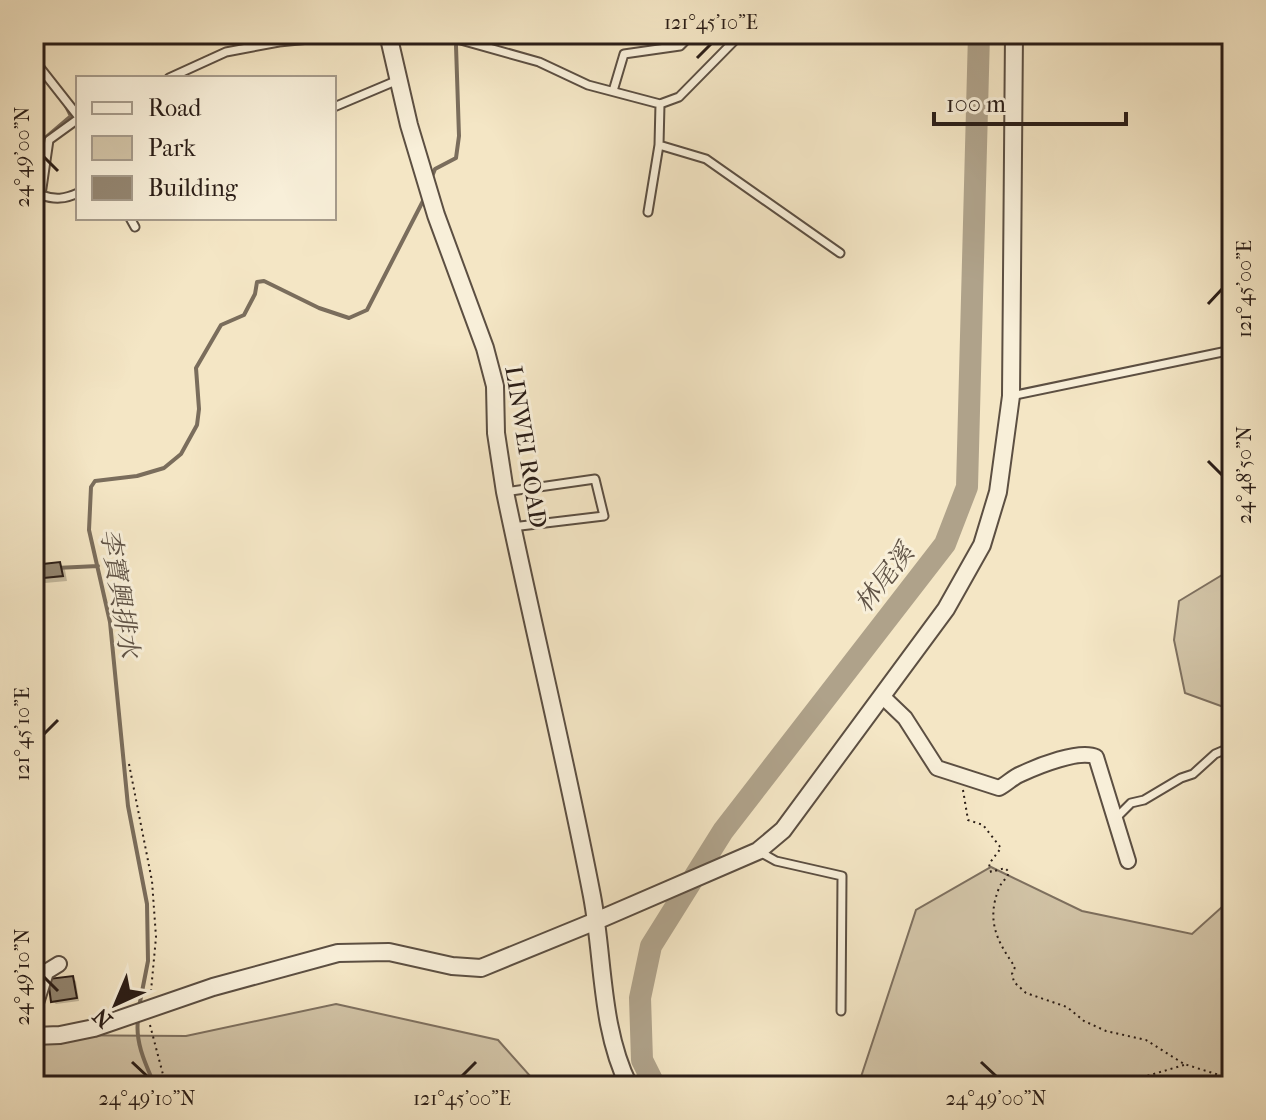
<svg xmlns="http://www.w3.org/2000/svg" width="1266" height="1120" font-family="'IM FELL French Canon','Noto Serif TC',serif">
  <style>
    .green { fill: #d2c4a7; stroke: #7e705f; stroke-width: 2 }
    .shadow { fill: #0003 }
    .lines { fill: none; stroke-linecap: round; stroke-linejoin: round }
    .stream { stroke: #7a6d5c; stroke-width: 4 }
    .river { stroke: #afa28a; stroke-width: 22 }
    .building { fill: #938671; stroke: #2a1d17; stroke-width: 2 }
    .service-casing { stroke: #5c4f42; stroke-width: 11 }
    .minor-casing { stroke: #5c4f42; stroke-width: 18 }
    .tertiary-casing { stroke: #5c4f42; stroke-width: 20 }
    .path { stroke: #2a1d17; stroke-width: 2; stroke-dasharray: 2 4; stroke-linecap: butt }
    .service { stroke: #f8efd9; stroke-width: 7 }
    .minor { stroke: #f8efd9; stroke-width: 14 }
    .tertiary { stroke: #f8efd9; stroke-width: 16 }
    .ticks { fill: none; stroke: #2a1d17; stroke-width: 3 }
    .labels { text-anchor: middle; stroke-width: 6; stroke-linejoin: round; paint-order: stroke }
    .street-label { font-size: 24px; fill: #2a1d17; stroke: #f8efd9 }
    .water-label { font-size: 26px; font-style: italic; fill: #5f5245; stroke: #f8efd9 }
    .neatline { fill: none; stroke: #2a1d17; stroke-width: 3 }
    .ticks-label { font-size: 20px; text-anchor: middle; fill: #2a1d17 }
  </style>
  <rect width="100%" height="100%" fill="#f4e6c5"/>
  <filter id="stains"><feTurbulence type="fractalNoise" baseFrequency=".0025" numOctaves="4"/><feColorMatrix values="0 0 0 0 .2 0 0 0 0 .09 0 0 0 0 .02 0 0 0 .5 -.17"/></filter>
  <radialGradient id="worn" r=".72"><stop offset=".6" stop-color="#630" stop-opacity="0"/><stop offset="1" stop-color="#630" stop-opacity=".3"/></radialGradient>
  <!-- green -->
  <path class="green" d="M1232 569V710L1185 693 1174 640 1179 601Z
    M991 867 1082 911 1192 934 1232 898V1086H858L916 910Z
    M336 1004 498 1040 539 1086H34V1035L186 1036Z"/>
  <!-- shadow -->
  <path class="shadow" d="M60 564 65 570 67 581 34 584V567Z
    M72 978 76 981 79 1001 56 1004 53 1001Z"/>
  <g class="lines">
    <!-- stream -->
    <path class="stream" d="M431 179 435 169 456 158 459 136 456 46 459 34
      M34 196 37 190 44 139 71 116 64 102
      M56 568 98 566
      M139 1007 148 961 147 904 128 806 110 622 89 530 91 487 95 481 137 476 164 468 181 454 197 425 199 409 196 368 221 325 244 315 255 294 257 282 264 281 319 308 349 318 367 310 424 199
      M138 1020C135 1043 146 1065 155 1086"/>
    <!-- river -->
    <path class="river" d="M655 1086 642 1060 640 998 651 946 723 831 945 544 967 487 979 34"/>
  </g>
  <!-- building -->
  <path class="building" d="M60 562 63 576 34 579V565Z
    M73 976 77 998 51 1002 48 979Z"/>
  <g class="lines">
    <defs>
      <path id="service" d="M423 34 457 39 539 62 588 85 660 104 679 97 741 34
        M34 60 78 116
        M169 78 226 52 279 42 360 34
        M613 91 624 54 680 46 692 34
        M334 107 398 80
        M659 145 706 159 840 253
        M41 195C55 200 65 199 78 193
        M34 208 41 195 49 140 78 119
        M648 212 659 145 660 104
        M130 218 135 227
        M34 228V235
        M1011 396 1232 350
        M505 492 595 479 604 516 512 527
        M1116 818 1131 803 1144 800 1181 778 1193 774 1215 754 1229 748
        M760 852 776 861 842 876 841 1011"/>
      <path id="minor" d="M882 696 905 718 937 768 999 788C1007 784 1013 777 1021 774 1038 766 1080 749 1096 757L1128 861
        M34 1009 46 972 59 964"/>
      <path id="tertiary" d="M388 34 409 125 436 215 485 348 495 386 496 433 505 492C533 627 566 761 592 896 604 960 600 1027 629 1086
        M34 1036 60 1035 94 1028 213 987 338 953 389 952 452 966 481 968 596 921 758 851 783 830 946 609 982 545 998 492 1011 396 1014 34"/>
    </defs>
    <!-- service casing -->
    <use href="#service" class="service-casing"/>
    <!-- minor casing -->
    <use href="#minor" class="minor-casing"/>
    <!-- tertiary casing -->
    <use href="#tertiary" class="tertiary-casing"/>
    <!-- path -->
    <path class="path" d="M129 764 152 881 156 937 151 991
      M963 790 968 820 983 825 1001 848 989 864 991 872 1005 868 1009 872C1007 879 1002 881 999 888 986 921 997 941 1015 967L1012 974 1014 982 1026 993 1067 1007 1084 1021 1106 1031 1146 1040 1184 1064 1232 1079
      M150 1025 166 1086
      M1113 1086 1184 1065"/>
    <!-- service -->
    <use href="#service" class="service"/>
    <!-- minor -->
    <use href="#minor" class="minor"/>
    <!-- tertiary -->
    <use href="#tertiary" class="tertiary"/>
  </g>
  <!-- ticks -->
  <path class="ticks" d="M697 58 711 44M44 157 58 171M1208 304 1222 289M1208 461 1222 475M44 734 58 720M44 977 58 991M132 1062 147 1076M981 1062 996 1076M462 1076 476 1062"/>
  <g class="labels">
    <!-- street labels -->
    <g class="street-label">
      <text transform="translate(526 447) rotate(81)" y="8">LINWEI ROAD</text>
    </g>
    <!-- water labels -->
    <g class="water-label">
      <text transform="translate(884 578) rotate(-52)" y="9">林尾溪</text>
      <text transform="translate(120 593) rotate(81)" y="9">李寶興排水</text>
    </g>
  </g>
  <!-- margin -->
  <rect width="1266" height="1120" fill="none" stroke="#f4e6c5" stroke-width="88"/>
  <!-- legend -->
  <rect x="76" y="76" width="260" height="144" fill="#f8efd9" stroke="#a69b8b" stroke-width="2"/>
  <rect x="92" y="102" width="40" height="12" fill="#f8efd9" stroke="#a69b8b" stroke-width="2"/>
  <text x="148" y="116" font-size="24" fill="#2a1d17">Road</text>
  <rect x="92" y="136" width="40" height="24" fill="#d2c4a7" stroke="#a69b8b" stroke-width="2"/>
  <text x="148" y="156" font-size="24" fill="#2a1d17">Park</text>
  <rect x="92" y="176" width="40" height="24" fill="#938671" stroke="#a69b8b" stroke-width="2"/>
  <text x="148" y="196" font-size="24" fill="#2a1d17">Building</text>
  <!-- north arrow -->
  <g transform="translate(116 1004) rotate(224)" stroke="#f8efd9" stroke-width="6" paint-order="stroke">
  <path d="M0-6L14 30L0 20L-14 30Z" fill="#2a1d17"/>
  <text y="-12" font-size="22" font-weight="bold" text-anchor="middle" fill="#2a1d17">N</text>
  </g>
  <!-- scale -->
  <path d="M934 112v12h192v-12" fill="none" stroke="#2a1d17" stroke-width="4"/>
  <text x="946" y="112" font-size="24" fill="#2a1d17" stroke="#f8efd9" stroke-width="6" paint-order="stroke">100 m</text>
  <rect x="44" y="44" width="1178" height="1032" class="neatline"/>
  <g class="ticks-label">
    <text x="711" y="29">121°45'10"E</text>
    <text transform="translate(22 157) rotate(-90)" y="7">24°49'00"N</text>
    <text transform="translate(1244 289) rotate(-90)" y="7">121°45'00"E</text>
    <text transform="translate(1244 475) rotate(-90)" y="7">24°48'50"N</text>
    <text transform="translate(22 734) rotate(-90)" y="7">121°45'10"E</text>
    <text transform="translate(22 977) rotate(-90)" y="7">24°49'10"N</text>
    <text x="147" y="1105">24°49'10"N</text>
    <text x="462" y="1105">121°45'00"E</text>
    <text x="996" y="1105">24°49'00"N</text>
  </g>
  <rect width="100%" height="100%" filter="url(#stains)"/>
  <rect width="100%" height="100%" fill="url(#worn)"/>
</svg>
